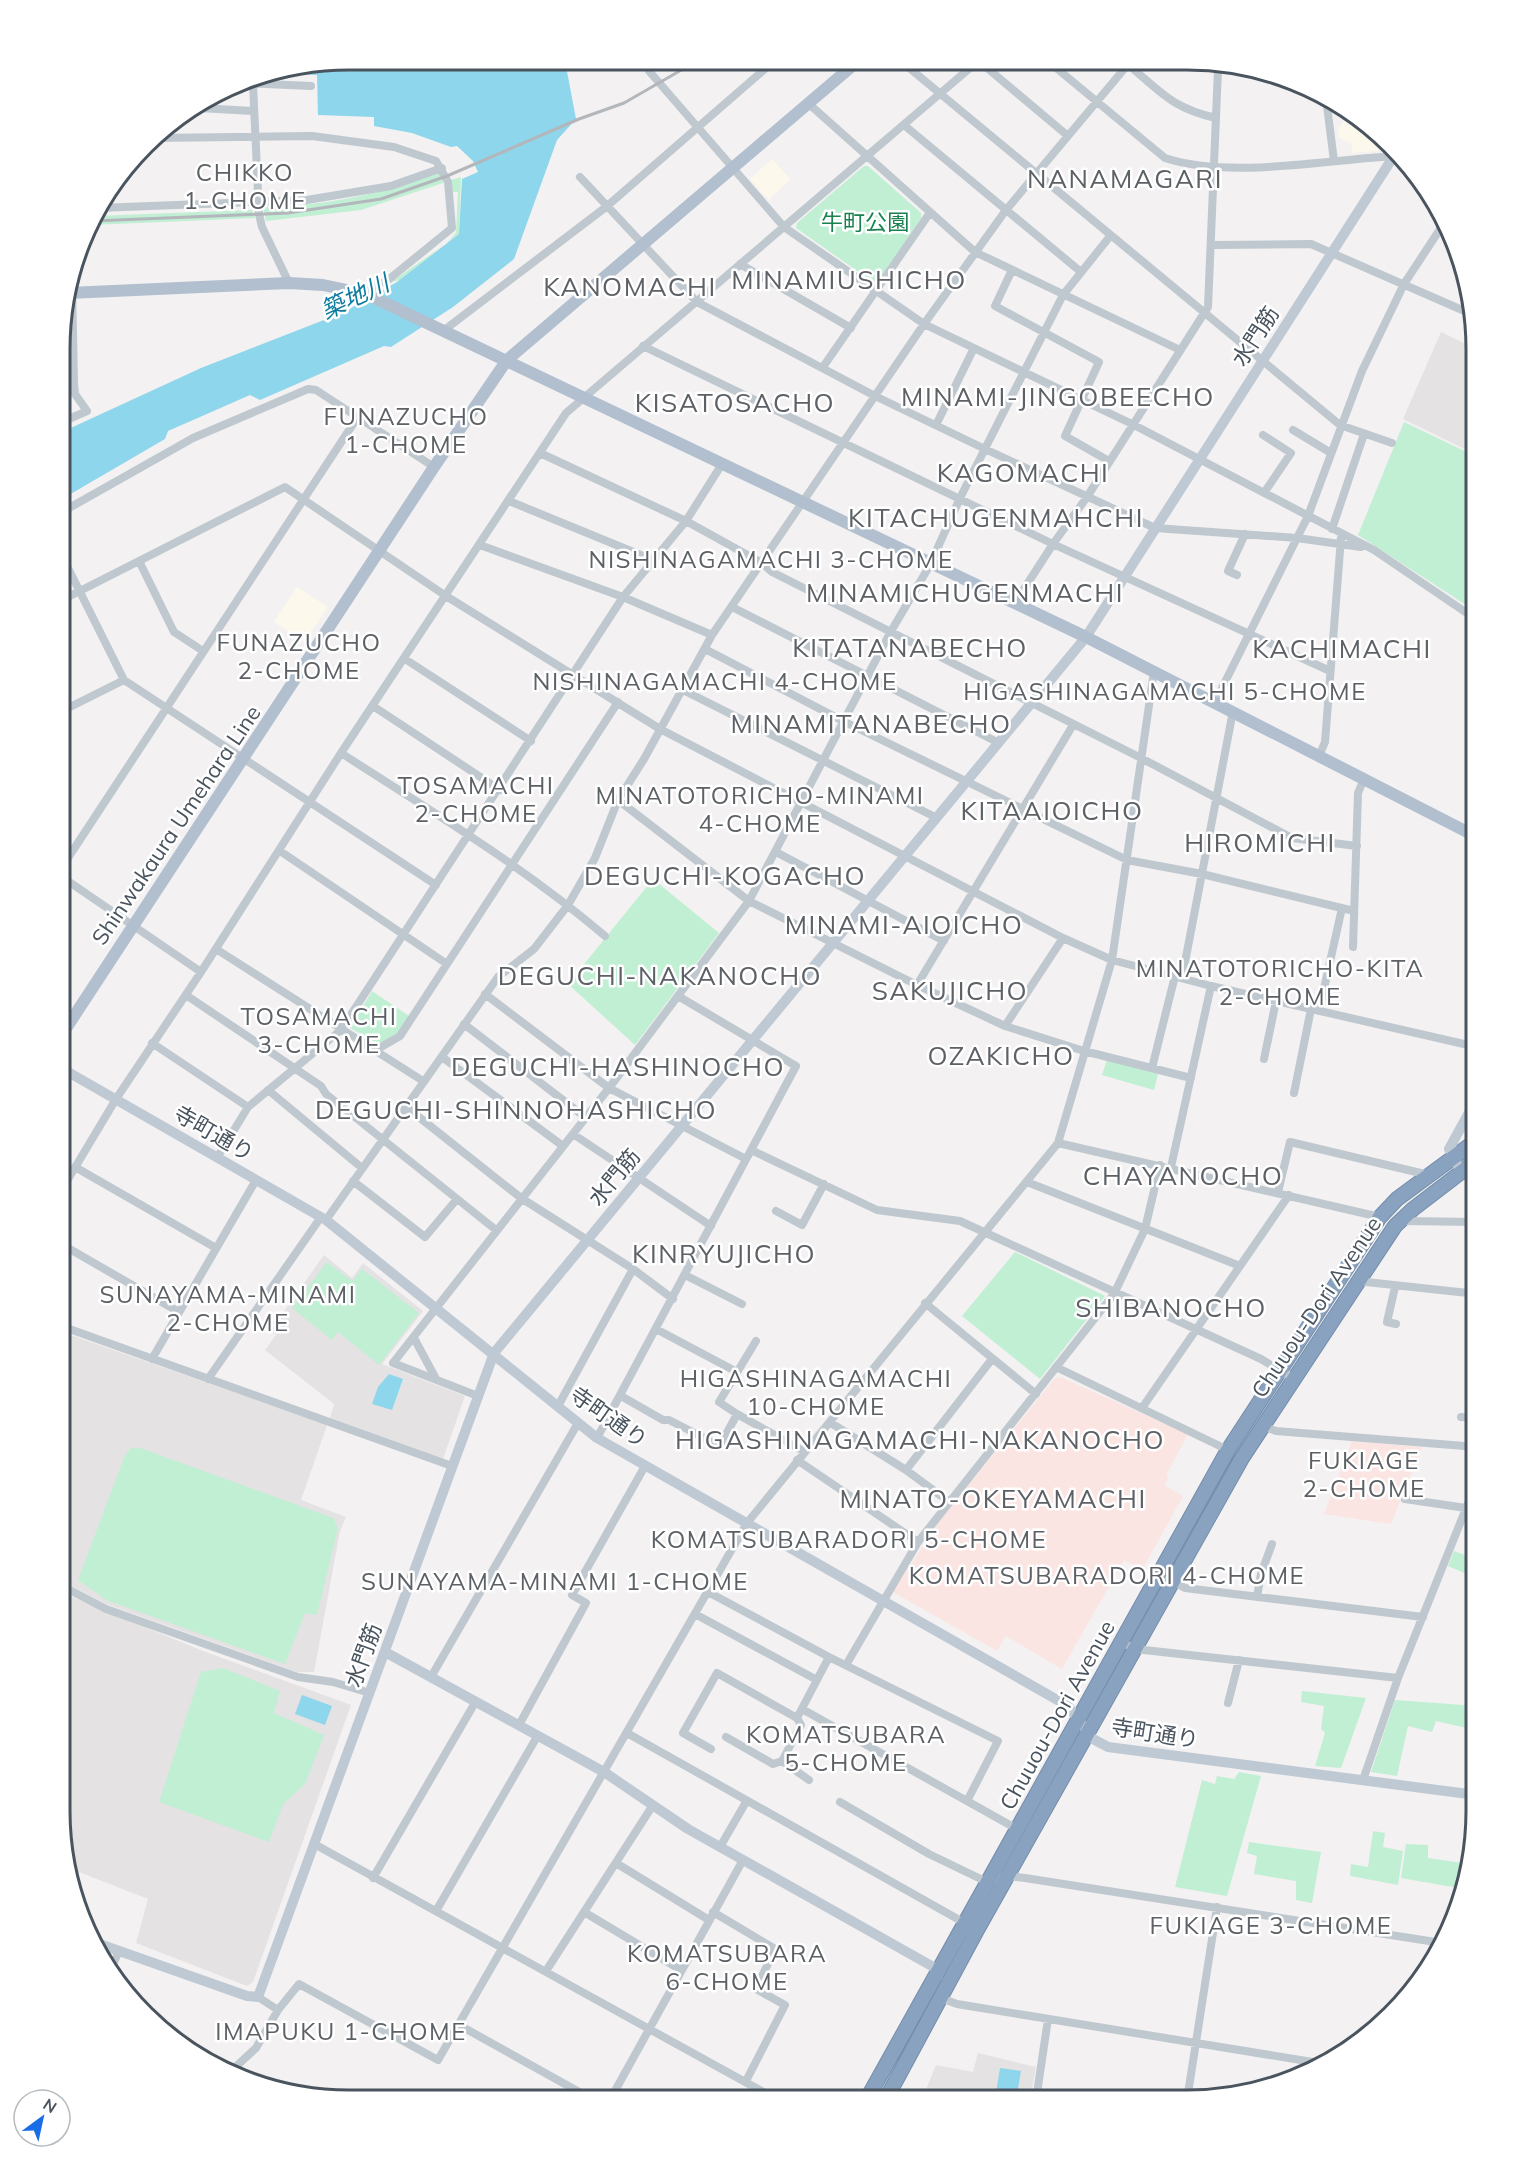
<svg xmlns="http://www.w3.org/2000/svg" width="1537" height="2160" font-family="Mulish,'Noto Sans JP',sans-serif">
  <style>
    .commercial { fill: #fcf8ec }
    .education { fill: #e4e2e3 }
    .medical { fill: #fbe5e3 }
    .green { fill: #c0efd4 }
    .water { fill: #8ed6ec }
    .lines { fill: none; stroke-linecap: round; stroke-linejoin: round }
    .highway-casing { stroke: #748dab; stroke-width: 16 }
    .street { stroke: #bfc8cf; stroke-width: 8 }
    .secondary { stroke: #bfc9d4; stroke-width: 10 }
    .primary { stroke: #b1bfcf; stroke-width: 12 }
    .highway { stroke: #89a2bf; stroke-width: 14 }
    .rail { stroke: #b3b6bb; stroke-width: 3 }
    .labels { text-anchor: middle; stroke-width: 5; stroke-linejoin: round; paint-order: stroke }
    .park-label { font-size: 22px; fill: #18814f; stroke: #fff }
    .street-label { font-size: 22px; fill: #49545e; stroke: #fff }
    .neighbourhood-label { font-size: 24px; letter-spacing: 1.5px; fill: #5d6166; stroke: #fff }
    .water-label { font-size: 24px; font-style: italic; fill: #0d7b9d; stroke: #fff }
    .quarter-label { font-size: 26px; letter-spacing: 1.5px; fill: #5d6166; stroke: #fff }
    .rim { fill: none; stroke: #49545e; stroke-width: 3 }
  </style>
  <rect width="100%" height="100%" fill="#f3f1f1"/>
  <!-- commercial -->
  <path class="commercial" d="M1350 112 1363 120 1389 143 1384 150 1352 153V144L1339 138 1338 129Z
    M772 159 790 179 769 200 750 179Z
    M297 587 328 607 304 642 274 622Z"/>
  <!-- education -->
  <path class="education" d="M1473 330 1477 349V455L1403 419 1441 332 1466 344Z
    M324 1255 352 1278 363 1263 423 1311 382 1364 465 1396 443 1459 330 1418 334 1404 265 1350 276 1335 270 1331Z
    M68 1334 327 1425 301 1500 346 1517 340 1531 314 1672H297L106 1604 60 1580 61 1358Z
    M60 1592 203 1651 351 1705 253 1982 247 1986 136 1943 148 1899 74 1870 60 1811Z
    M978 2053 1036 2067 1030 2100 922 2099 936 2065 973 2072Z"/>
  <!-- medical -->
  <path class="medical" d="M1060 1377 1188 1434 1166 1475 1169 1477 1164 1485 1183 1496 1142 1570 1124 1560 1062 1669 1006 1636 997 1651 893 1592 940 1520 1055 1378Z
    M1352 1441 1422 1447 1391 1524 1324 1514Z"/>
  <!-- green -->
  <path class="green" d="M864 166H868L921 213V218L878 281 873 282 796 228 797 223Z
    M440 173 443 183 361 210 266 221 263 207C331 205 375 195 440 173Z
    M461 177 459 234 400 280 391 282 446 244 456 233 458 192H451V180Z
    M252 210 255 218 92 225 95 216Z
    M1404 422 1477 457V612L1358 535Z
    M653 879 719 933 635 1045 568 984Z
    M372 991 409 1016 400 1031 379 1044 350 1028Z
    M1107 1060 1158 1074 1154 1090 1102 1075Z
    M1015 1252 1105 1296 1040 1379 962 1316Z
    M327 1262 352 1281 362 1269 419 1313 379 1365 338 1332 332 1340 292 1308Z
    M131 1448H140L333 1518 338 1528 317 1615 305 1613 285 1664 106 1600 78 1580 125 1455Z
    M1454 1551 1476 1559V1578L1448 1566Z
    M223 1668 280 1691 274 1713 324 1735 305 1784 283 1804 269 1842 159 1802 201 1672Z
    M1302 1691 1366 1698 1341 1768 1315 1766 1325 1733 1321 1729 1324 1706 1301 1702Z
    M1395 1700 1476 1706V1730L1436 1721 1432 1732 1408 1726 1397 1776 1371 1772Z
    M1239 1772 1261 1776 1227 1896 1175 1887 1202 1780 1215 1784 1217 1776 1234 1779Z
    M1373 1831 1385 1833 1383 1847 1403 1851 1398 1885 1350 1876 1351 1864 1368 1867Z
    M1249 1842 1321 1852 1312 1903 1296 1900V1881L1254 1874 1257 1856 1247 1853Z
    M1406 1844 1428 1845V1858L1469 1864 1464 1889 1401 1878Z"/>
  <!-- water -->
  <path class="water" d="M350 60 565 61 576 119 557 140 514 259 453 307 391 347 384 346 260 400 250 395 168 431 165 439 62 499V432L201 368 342 313 397 282 459 234 462 179 478 172 473 161 457 146 451 147 412 133 374 126V117L318 115 317 75 268 74Z
    M389 1374 403 1379 392 1410 372 1404 378 1387Z
    M302 1695 332 1706 325 1725 295 1714Z
    M1000 2068 1021 2071 1016 2100 995 2099Z"/>
  <g class="lines">
    <defs>
      <path id="highway" d="M867 2099 1228 1450 1380 1217 1397 1199 1477 1140
        M886 2099 977 1930 1242 1458 1395 1226 1413 1209 1477 1160"/>
    </defs>
    <!-- highway casing -->
    <use href="#highway" class="highway-casing"/>
    <!-- street -->
    <path class="street" d="M645 61 649 71 784 227 924 324 1132 424 1374 550 1477 620
      M902 62 1340 425 1392 443
      M980 62 1068 136
      M1049 62 1165 158C1229 179 1327 160 1394 156L1410 166
      M1125 62C1160 91 1171 108 1216 118
      M1207 62 1218 69 1246 68
      M242 83 311 86
      M253 84 259 214 262 227 289 283
      M1326 98 1334 161
      M809 104 975 252 1180 350
      M199 108 253 111
      M904 125 1081 272
      M154 138 312 136 394 147 436 161 448 182 452 228 388 280 363 293
      M580 177 697 302 875 396 985 449 1155 528 1297 538 1361 547
      M98 208 307 200 391 186 442 168
      M1212 245 1311 244 1469 313
      M740 264 851 328
      M1012 270 995 306 1099 362 1065 436 1109 461
      M443 331 606 207 774 61
      M643 346 1053 544 1330 671
      M823 367 929 214
      M62 384 74 383 72 283
      M62 422 87 411 75 394 74 383
      M936 425 973 350
      M1293 430 1331 453
      M1263 435 1291 453 1264 493
      M540 453 686 521 762 563 772 572 1141 758 1292 838 1357 846
      M509 501 653 560
      M62 512 193 438 308 389 316 390 434 467
      M1332 529 1364 434
      M480 545 623 597 712 635
      M62 556 124 680
      M139 561 174 632 203 651
      M1237 575 1228 571 1245 534
      M62 600 285 487 446 596 660 729 1063 938 1112 960 1211 986 1477 1047
      M1015 603 1053 544 1087 497 1208 307 1218 69 1224 63
      M732 607 999 743
      M705 649 843 721 1127 860 1202 874 1354 911
      M405 659 531 741
      M683 690 937 818
      M1215 702 1308 516 1362 371 1404 284 1446 220
      M373 706 500 790
      M62 711 124 680 436 885
      M341 753C431 811 523 866 605 936
      M1319 756 1325 742 1341 538
      M618 800 749 901 917 985 1005 1026 1084 1051 1191 1078
      M280 851 447 964
      M776 852 944 941
      M62 867 357 418
      M62 877 201 972
      M1353 947 1358 793 1364 779
      M216 949 423 1081
      M1182 978 1233 711
      M917 985 1073 725
      M485 994 609 1088 746 1159
      M186 995 321 1086 326 1094 496 1230
      M1319 1011 1342 908
      M464 1024 585 1117
      M1005 1026 1063 938
      M152 1043 248 1107
      M376 1050 400 1036 618 702
      M442 1057 563 1146
      M1264 1059 1276 1001
      M1152 1068 1175 976
      M268 1090 362 1168
      M1294 1093 1311 1009
      M405 1106 521 1198 633 1269 673 1299
      M573 1134 711 1226
      M1058 1143 1380 1217
      M751 1150 877 1210 960 1221 1261 1359 1293 1378
      M217 1158 248 1107 341 1030 623 597 686 521 722 464
      M75 1167 216 1248
      M1171 1167 1211 986
      M353 1181 425 1237 457 1199
      M1027 1182 1240 1266
      M61 1191 116 1099 201 972 341 753 566 413 977 62
      M1278 1192 1290 1142 1429 1175
      M776 1211 802 1225 824 1184
      M326 1220 498 977 534 949 568 905 595 858 618 800 644 759 712 635 924 324 1006 210 1130 62
      M1402 1221 1477 1222
      M61 1244 179 1312
      M685 1275 742 1304
      M1357 1281 1477 1294
      M1395 1287 1387 1322 1396 1324
      M925 1303 1036 1394
      M61 1326 452 1466
      M656 1329 737 1372
      M414 1338 436 1379
      M61 1343 65 1328
      M152 1359 256 1180
      M1056 1367 1228 1450
      M1471 1375 1477 1376
      M208 1379 321 1217
      M478 1396 393 1363 609 1088 749 901 890 633 930 565 960 498 1063 295 1111 235
      M621 1396 663 1420H669L720 1446 737 1414 719 1402 756 1341
      M558 1406 633 1269
      M1142 1408 1289 1195
      M737 1414 805 1452
      M1461 1417 1477 1418
      M831 1423 906 1470 948 1501
      M1262 1426 1276 1431 1477 1447
      M597 1438 796 1066 678 996
      M797 1460 918 1542
      M906 1470 992 1359
      M1405 1499 1466 1508
      M1465 1512 1476 1513
      M1160 1574 1185 1588 1423 1617
      M60 1585 106 1609 298 1677 333 1682 370 1693
      M708 1592 829 1657 998 1741 967 1801 1017 1829
      M1257 1597 1261 1574 1272 1544
      M695 1614 817 1680
      M1122 1642 1135 1649 1398 1678
      M846 1665 918 1542 1114 1294 1145 1229 1160 1165
      M431 1677 578 1423
      M1228 1703 1239 1660
      M802 1709 967 1801
      M797 1718 801 1725 782 1761 809 1780
      M519 1725 586 1603 572 1595 645 1466
      M627 1733 963 1922
      M726 1737 773 1764 782 1761
      M711 1749 683 1733 717 1673 797 1718 829 1657
      M1363 1780 1398 1678 1477 1481
      M840 1802 929 1854 987 1882 1007 1876 1025 1878 1442 1943
      M316 1845 776 2099
      M720 1847 746 1802
      M616 1863 709 1920
      M373 1878 476 1701
      M436 1911 538 1735
      M584 1912 681 1970
      M713 1912 775 1949 756 1989 785 2005 746 2081
      M111 1969 119 1951
      M546 1971 653 1805
      M258 1997 278 2010
      M941 1998 957 2004 1325 2064
      M459 2025 590 2098
      M229 2073 256 2048 278 2010 299 1984 438 2060 747 1523 1058 1143 1112 960 1154 671
      M611 2098 743 1860
      M749 2099 755 2087
      M1036 2100 1048 2019
      M1187 2100 1217 1907"/>
    <!-- secondary -->
    <path class="secondary" d="M61 1068 326 1220 597 1438 1068 1706 1093 1739 1108 1747 1476 1795
      M1461 1172 1449 1149 1477 1098
      M385 1652 604 1772 688 1829 937 1969 938 1976
      M91 1941 247 1996 258 1997 494 1353 1086 637 1397 151"/>
    <!-- primary -->
    <path class="primary" d="M69 293 289 283 323 285 366 294 1086 637 1477 837
      M61 1036 434 467 507 360 858 61"/>
    <!-- highway -->
    <use href="#highway" class="highway"/>
    <!-- rail -->
    <path class="rail" d="M93 221 288 213 381 199 447 176 579 119 624 103 697 61"/>
  </g>
  <g class="labels">
    <!-- park labels -->
    <g class="park-label">
      <text x="865" y="230">牛町公園</text>
    </g>
    <!-- street labels -->
    <g class="street-label">
      <text transform="translate(1255 336) rotate(-57)" y="8">水門筋</text>
      <text transform="translate(176 825) rotate(-56)" y="8">Shinwakaura Umehara Line</text>
      <text transform="translate(214 1133) rotate(30)" y="8">寺町通り</text>
      <text transform="translate(614 1177) rotate(-50)" y="8">水門筋</text>
      <text transform="translate(1316 1307) rotate(-56)" y="8">Chuuou-Dori Avenue</text>
      <text transform="translate(609 1417) rotate(35)" y="8">寺町通り</text>
      <text transform="translate(363 1655) rotate(-70)" y="8">水門筋</text>
      <text transform="translate(1057 1715) rotate(-61)" y="8">Chuuou-Dori Avenue</text>
      <text transform="translate(1155 1733) rotate(9)" y="8">寺町通り</text>
    </g>
    <!-- neighbourhood labels -->
    <g class="neighbourhood-label">
      <text x="245" y="181">CHIKKO<tspan x="245" dy="28">1-CHOME</tspan></text>
      <text x="406" y="425">FUNAZUCHO<tspan x="406" dy="28">1-CHOME</tspan></text>
      <text x="771" y="568">NISHINAGAMACHI 3-CHOME</text>
      <text x="299" y="651">FUNAZUCHO<tspan x="299" dy="28">2-CHOME</tspan></text>
      <text x="715" y="690">NISHINAGAMACHI 4-CHOME</text>
      <text x="1165" y="700">HIGASHINAGAMACHI 5-CHOME</text>
      <text x="476" y="794">TOSAMACHI<tspan x="476" dy="28">2-CHOME</tspan></text>
      <text x="760" y="804">MINATOTORICHO-MINAMI<tspan x="760" dy="28">4-CHOME</tspan></text>
      <text x="1280" y="977">MINATOTORICHO-KITA<tspan x="1280" dy="28">2-CHOME</tspan></text>
      <text x="319" y="1025">TOSAMACHI<tspan x="319" dy="28">3-CHOME</tspan></text>
      <text x="228" y="1303">SUNAYAMA-MINAMI<tspan x="228" dy="28">2-CHOME</tspan></text>
      <text x="816" y="1387">HIGASHINAGAMACHI<tspan x="816" dy="28">10-CHOME</tspan></text>
      <text x="1364" y="1469">FUKIAGE<tspan x="1364" dy="28">2-CHOME</tspan></text>
      <text x="849" y="1548">KOMATSUBARADORI 5-CHOME</text>
      <text x="1107" y="1584">KOMATSUBARADORI 4-CHOME</text>
      <text x="555" y="1590">SUNAYAMA-MINAMI 1-CHOME</text>
      <text x="846" y="1743">KOMATSUBARA<tspan x="846" dy="28">5-CHOME</tspan></text>
      <text x="1271" y="1934">FUKIAGE 3-CHOME</text>
      <text x="727" y="1962">KOMATSUBARA<tspan x="727" dy="28">6-CHOME</tspan></text>
      <text x="341" y="2040">IMAPUKU 1-CHOME</text>
    </g>
    <!-- water labels -->
    <g class="water-label">
      <text transform="translate(355 297) rotate(-25)" y="8">築地川</text>
    </g>
    <!-- quarter labels -->
    <g class="quarter-label">
      <text x="1125" y="188">NANAMAGARI</text>
      <text x="849" y="289">MINAMIUSHICHO</text>
      <text x="630" y="296">KANOMACHI</text>
      <text x="1058" y="406">MINAMI-JINGOBEECHO</text>
      <text x="735" y="412">KISATOSACHO</text>
      <text x="1023" y="482">KAGOMACHI</text>
      <text x="996" y="527">KITACHUGENMAHCHI</text>
      <text x="965" y="602">MINAMICHUGENMACHI</text>
      <text x="910" y="657">KITATANABECHO</text>
      <text x="1342" y="658">KACHIMACHI</text>
      <text x="871" y="733">MINAMITANABECHO</text>
      <text x="1052" y="820">KITAAIOICHO</text>
      <text x="1260" y="852">HIROMICHI</text>
      <text x="725" y="885">DEGUCHI-KOGACHO</text>
      <text x="904" y="934">MINAMI-AIOICHO</text>
      <text x="660" y="985">DEGUCHI-NAKANOCHO</text>
      <text x="950" y="1000">SAKUJICHO</text>
      <text x="1001" y="1065">OZAKICHO</text>
      <text x="618" y="1076">DEGUCHI-HASHINOCHO</text>
      <text x="516" y="1119">DEGUCHI-SHINNOHASHICHO</text>
      <text x="1183" y="1185">CHAYANOCHO</text>
      <text x="724" y="1263">KINRYUJICHO</text>
      <text x="1171" y="1317">SHIBANOCHO</text>
      <text x="920" y="1449">HIGASHINAGAMACHI-NAKANOCHO</text>
      <text x="993" y="1508">MINATO-OKEYAMACHI</text>
    </g>
  </g>
  <!-- crop -->
  <path d="M0 0H1537V2160H0ZM349 70H1187A279 279 0 0 1 1466 349V1811A279 279 0 0 1 1187 2090H349A279 279 0 0 1 70 1811V349A279 279 0 0 1 349 70Z" fill="#fff" fill-rule="evenodd"/>
  <path class="rim" d="M349 70H1187A279 279 0 0 1 1466 349V1811A279 279 0 0 1 1187 2090H349A279 279 0 0 1 70 1811V349A279 279 0 0 1 349 70Z"/>
  <!-- north arrow -->
  <g transform="translate(42 2118) rotate(33)"><circle r="28" fill="#ffffff" stroke="#b6bbbf" stroke-width="1.5"/>
  <path d="M0-4.5L10 22L0 15L-10 22Z" fill="#1a6de4"/>
  <text y="-9" font-size="16" font-weight="bold" text-anchor="middle" fill="#49545e">N</text>
  </g>
</svg>
